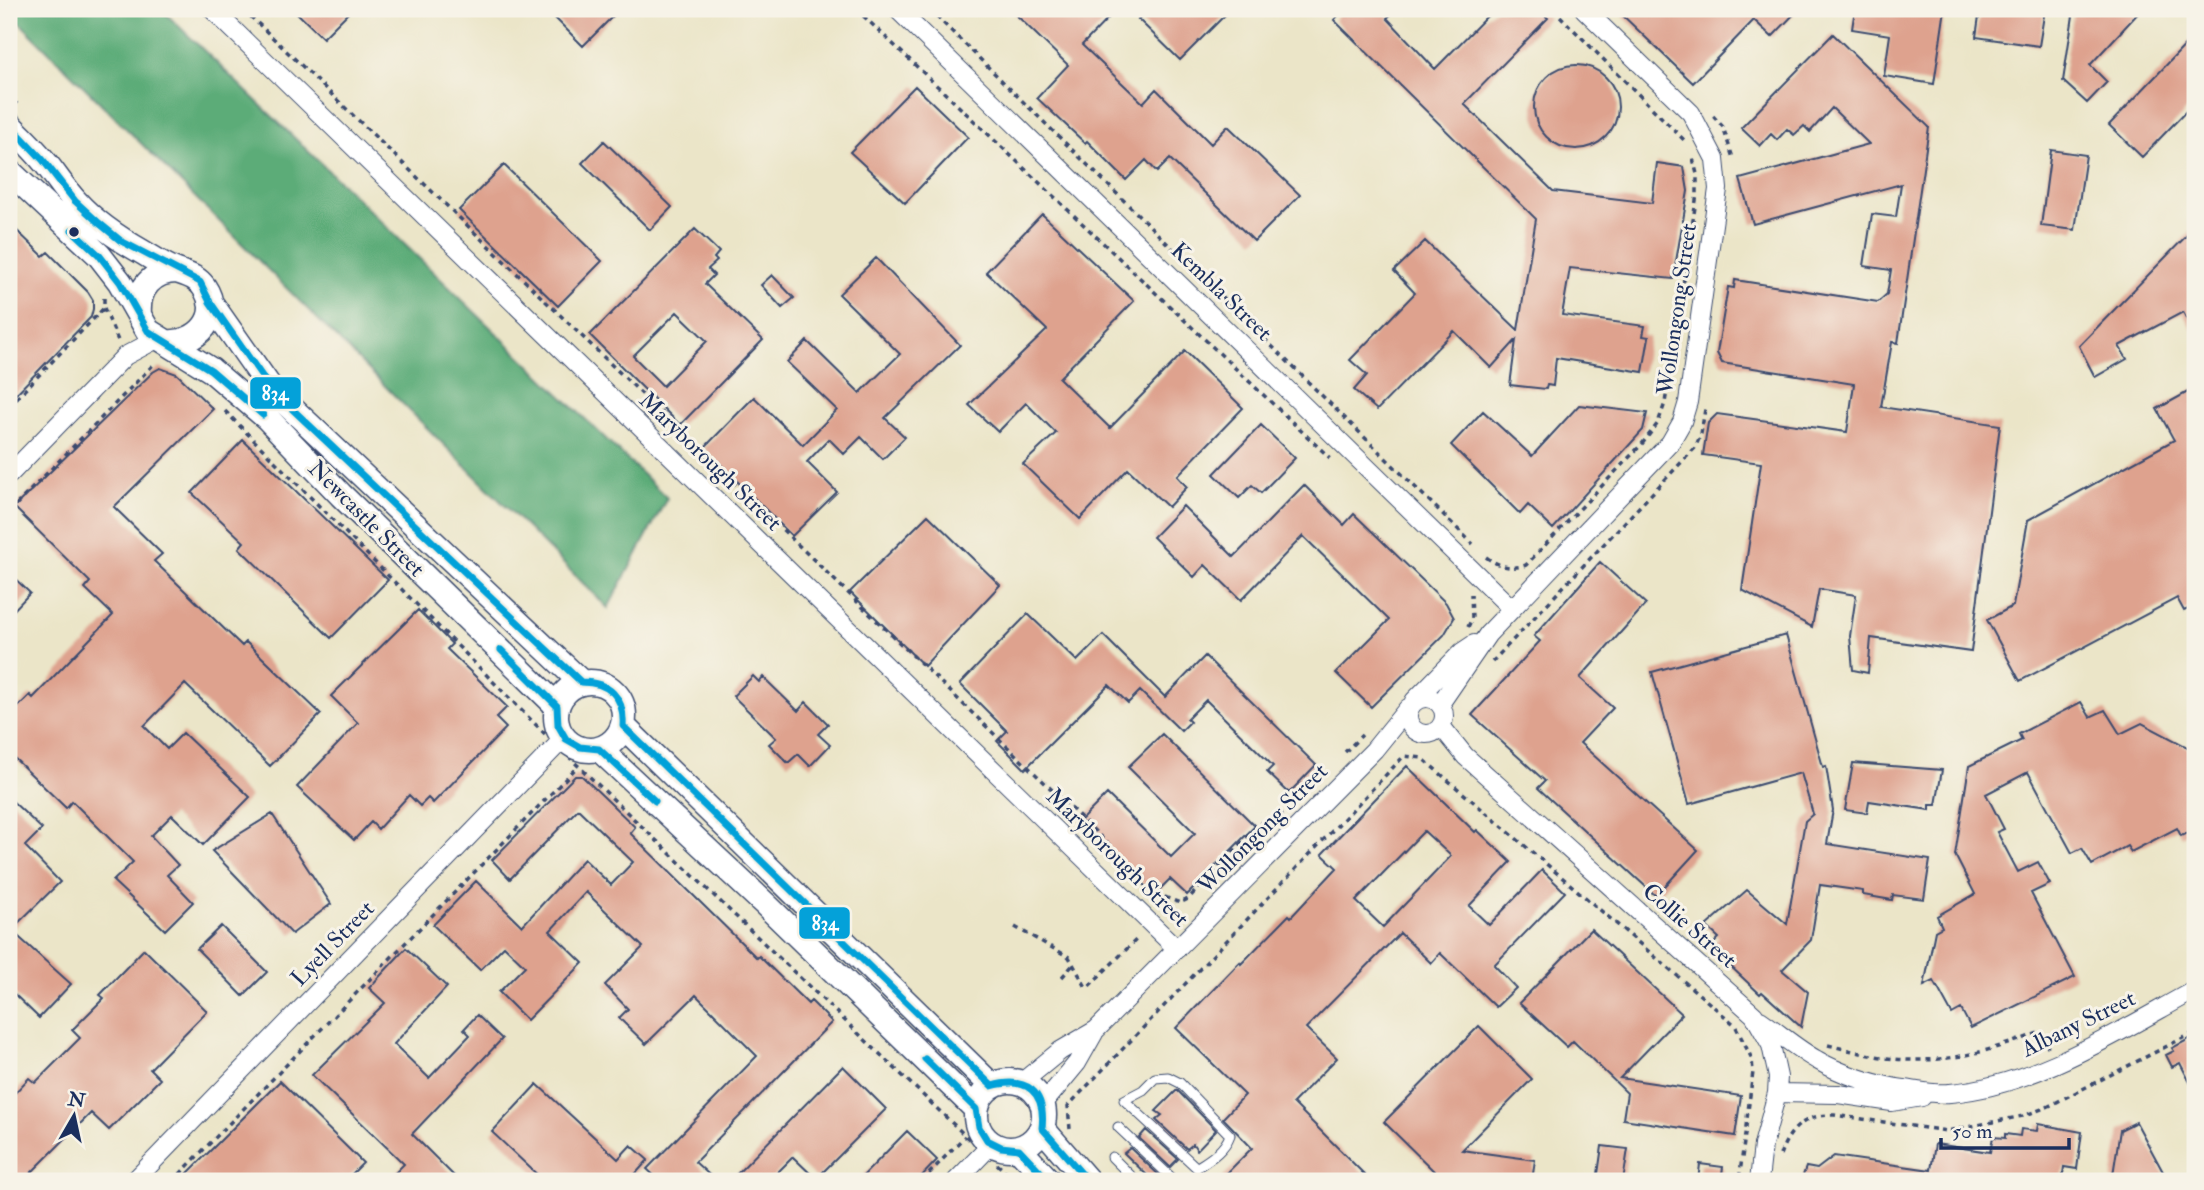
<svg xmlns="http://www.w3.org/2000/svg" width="2204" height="1190" font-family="'IM FELL Double Pica',serif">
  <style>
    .forest { fill: #5cac78; stroke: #3c6e6b; stroke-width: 2 }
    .building { fill: #dea28e; fill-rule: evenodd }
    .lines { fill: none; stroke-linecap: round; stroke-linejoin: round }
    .service-casing { stroke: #3a4a6e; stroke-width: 11 }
    .minor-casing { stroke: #3a4a6e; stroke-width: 20 }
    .secondary-casing { stroke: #3a4a6e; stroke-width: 27 }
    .path { stroke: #3a4a6e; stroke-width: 3.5; stroke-dasharray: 5 5; stroke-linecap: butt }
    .service { stroke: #fff; stroke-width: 9 }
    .minor { stroke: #fff; stroke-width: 18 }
    .secondary { stroke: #fff; stroke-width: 24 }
    .bus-1-casing { stroke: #f7f3e8; stroke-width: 12 }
    .bus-1 { stroke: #04a1d9; stroke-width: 7 }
    .bus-dot { fill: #1b2f5e; stroke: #f7f3e8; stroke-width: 2.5 }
    .labels { text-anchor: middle; stroke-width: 6; stroke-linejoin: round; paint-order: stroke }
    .street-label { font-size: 23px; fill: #1b2f5e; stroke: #f7f3e8 }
    .line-badge { stroke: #f7f3e8; stroke-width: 2.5 }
    .badge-label { font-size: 19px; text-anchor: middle; font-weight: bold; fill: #fff }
  </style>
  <rect width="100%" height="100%" fill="#f7f3e8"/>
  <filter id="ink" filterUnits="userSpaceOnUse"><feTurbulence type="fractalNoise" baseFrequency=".0143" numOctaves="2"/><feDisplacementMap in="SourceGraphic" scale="14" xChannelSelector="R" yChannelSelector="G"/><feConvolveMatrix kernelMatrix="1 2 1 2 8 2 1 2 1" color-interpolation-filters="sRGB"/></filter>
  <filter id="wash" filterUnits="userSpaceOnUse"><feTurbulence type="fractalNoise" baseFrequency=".00686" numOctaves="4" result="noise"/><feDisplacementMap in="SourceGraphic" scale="28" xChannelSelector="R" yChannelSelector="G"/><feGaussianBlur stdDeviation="1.57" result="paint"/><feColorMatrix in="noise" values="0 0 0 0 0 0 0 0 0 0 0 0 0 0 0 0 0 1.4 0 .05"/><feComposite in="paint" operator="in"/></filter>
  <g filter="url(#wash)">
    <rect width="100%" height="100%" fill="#ebe5c8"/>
    <!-- forest -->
    <path class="forest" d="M9 9H161L667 498 608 608 9 12Z"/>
    <g id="blocks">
      <!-- building -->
      <path class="building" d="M293 9H352L323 38Z
        M546 9H620L583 46Z
        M1010 9H1117L1082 45 1143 103 1156 89 1211 144 1228 126 1300 195 1254 241 1170 159 1157 172 1146 160 1126 180 1087 141 1085 143 1037 98 1068 65Z
        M1149 9H1231L1180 60 1138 19Z
        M1344 9H1397L1387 18 1435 69 1494 9H1537L1548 18 1464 104 1553 191 1652 203 1657 163 1684 167 1688 191 1673 279 1570 268 1562 315 1645 326 1643 336 1649 337 1643 372 1556 358 1553 386 1547 385 1546 389 1510 385 1516 340 1491 368 1454 331 1377 410 1354 390 1367 375 1350 360 1415 293 1394 271 1425 241 1518 330 1536 219 1334 20Z
        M1616 9H1799L1772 37 1754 20 1693 83Z
        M1855 9H1945L1934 84 1884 76 1890 35 1852 29Z
        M1980 9H2045L2039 46 1976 37Z
        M2074 9H2142L2090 65 2107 82 2087 103 2063 81Z
        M1833 34 1929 127 1898 343 1892 342 1881 407 2000 425 1971 652 1871 638 1868 673 1853 670 1850 636 1856 595 1819 589 1812 627 1742 590 1761 463 1703 455 1708 423 1717 414 1847 432 1854 384 1722 363 1717 353 1728 287 1734 288 1735 280 1878 302 1887 294 1891 270 1864 266 1872 214 1896 217 1901 184 1753 224 1740 179 1869 144 1832 108 1810 132 1804 126 1794 135 1787 129 1777 140 1771 134 1760 146 1741 128Z
        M2195 35V102L2142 157 2109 125Z
        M1534 107a42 42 0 1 1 84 0a42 42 0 1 1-84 0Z
        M915 86 968 137 905 203 850 152Z
        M604 141 672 207 650 230 582 163Z
        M2051 150 2086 155 2075 230 2041 226Z
        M504 165 602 261 558 306 459 210Z
        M1042 214 1134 301 1059 378 1110 428 1185 351 1243 408 1177 476 1187 487 1168 507 1128 469 1080 519 1023 464 1056 433 1026 403 998 432 969 405 1047 330 986 272Z
        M9 223 43 256 48 252 88 292 93 300V309L91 317 9 401Z
        M2195 227V335L2183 312 2119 346 2127 359 2095 377 2079 346Z
        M695 229 719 252 714 258 717 261 708 269 714 275 705 284 763 340 680 425 590 335ZM677 312 707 341 663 386 633 356Z
        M876 258 960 345 885 418 905 437 883 459 861 437 844 454 829 439 807 462 837 492 792 536 704 448 754 397 803 445 837 410 787 362 807 341 860 393 900 354 839 294Z
        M772 275 794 298 782 308 761 285Z
        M160 368 177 374 213 409 114 507 162 554 154 561 242 646 246 642 321 714 270 766 185 684 144 726 167 749 183 733 250 797 203 845 172 815 151 836 178 865 167 875 193 902 165 930 113 881 133 862 72 801 66 808 9 753V716L30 695 33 698 113 615 85 588 90 582 14 507 153 372Z
        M2195 388V606L2184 611 2177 598 2020 681 1987 620 2013 606 2028 520 2174 440 2157 409Z
        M1579 405 1647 413 1643 430 1553 529 1528 505 1520 514 1451 445 1483 411 1532 456Z
        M1261 425 1295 458 1261 493 1252 485 1239 498 1214 474Z
        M243 440 388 580 331 638 239 548 244 542 192 493Z
        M1304 485 1344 525 1354 514 1446 603 1454 618 1444 635 1371 707 1336 673 1389 620 1303 536 1241 600 1205 565 1194 577 1153 537 1183 506 1234 557Z
        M928 515 1000 585 924 666 850 592Z
        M1600 562 1646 604 1580 678 1613 708 1580 743 1698 850 1656 896 1538 788 1545 781 1472 715 1540 641 1534 636Z
        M9 573 30 593 9 615Z
        M418 610 452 644 447 649 507 707 496 718 506 728 433 803 428 798 420 806 409 795 378 829 371 822 354 840 297 787 358 723 331 696Z
        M1028 614 1077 661 1103 635 1165 697 1205 656 1316 765 1289 793 1267 772 1273 766 1206 700 1187 719 1190 722 1181 731 1140 691 1128 703 1109 685 1025 769 997 741 1007 731 960 684Z
        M1786 635 1823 767 1826 766 1833 810 1827 844 1930 860 1924 899 1893 895 1892 900 1863 895V891L1820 885 1811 940 1782 970 1808 992 1801 1027 1762 992 1760 994 1710 947 1719 938 1706 926 1747 890 1787 924 1805 821 1813 814 1801 773 1689 804 1652 672Z
        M753 676 759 682 763 677 798 711 806 702 828 724 818 734 830 745 810 766 798 754 788 763 769 744 776 738 733 696Z
        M2081 702 2090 717 2105 710 2120 734 2142 723 2195 751V829L2181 836 2177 828 2131 852 2127 846 2092 865 2082 848 2072 853 2028 772 1986 794 2004 829 1997 832 2018 872 2038 862 2050 884 2031 893 2075 977 1971 1028 1961 1009 1952 1014 1934 981 1924 986 1935 931 1942 927 1937 916 1975 894 1955 855 1969 766 2022 740 2019 734Z
        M1162 734 1255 826 1187 895 1170 879 1154 895 1080 821 1107 794 1171 857 1195 833 1128 767Z
        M1853 763 1942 770 1936 805H1930V810L1869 801 1867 813 1845 810Z
        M1407 766 1475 832 1477 830 1511 862 1469 906 1489 925 1542 870 1565 892 1494 965 1516 988 1496 1007 1440 953 1431 963 1400 933 1306 1028 1337 1058 1293 1103 1365 1175 1359 1181H1219L1252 1148 1223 1118 1245 1095 1176 1028 1240 962 1241 964 1289 915 1291 917 1337 868 1322 854ZM1424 831 1451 856 1383 927 1356 901Z
        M575 776H582L635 827 630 833 757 958 759 956 808 1004 811 1001 832 1022 695 1162 716 1181H660L647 1169 757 1056 696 995 646 1044 619 1018 628 1009 605 985 643 947 586 892 550 931 583 963 527 1020 499 992 525 966 504 946 480 970 433 925 476 881 522 926 584 859 611 885 633 862 578 809 510 879 492 860Z
        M9 798 42 829 25 846 60 882 11 930 71 984 39 1018 9 989Z
        M272 814 331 904 292 934 212 851Z
        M221 926 267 972 243 996 197 949Z
        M1591 929 1682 1014 1620 1078 1741 1096 1735 1136 1623 1119 1627 1093 1573 1041 1567 1047 1519 1003Z
        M406 948 447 987 394 1044 429 1078 470 1035 464 1029 477 1015 502 1039 412 1134 459 1181H387L404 1164 312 1075 385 1003 369 988Z
        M144 949 207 1011 150 1069 160 1079 109 1130 91 1113 23 1181H9V1099L29 1078 35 1083 80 1038 72 1030 104 998 100 995Z
        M1479 1026 1532 1079 1462 1150 1535 1160 1532 1181H1444L1384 1122Z
        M2195 1036V1092L2180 1063 2172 1067 2166 1055 2174 1051 2172 1048Z
        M843 1066 886 1109 816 1179 793 1157 769 1181H730Z
        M280 1081 363 1163 345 1181H180Z
        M537 1084 618 1159 631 1145 648 1160 629 1181H544L492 1132Z
        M1177 1090 1216 1130 1197 1150 1193 1144 1187 1149 1156 1120 1162 1115 1156 1111Z
        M2136 1122 2168 1181H2112L2120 1130Z
        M2038 1124 2082 1132 2077 1169 2064 1167 2062 1181H1801L1806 1167 1817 1169 1834 1156 1931 1170 1935 1144 1990 1152 1993 1137 2005 1138V1134L2020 1136 2021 1129 2037 1131Z
        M1146 1130 1178 1159 1170 1167 1139 1138Z
        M907 1131 937 1160 917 1181H858Z
        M1602 1146 1628 1149 1623 1181H1597Z
        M1130 1148 1161 1177 1156 1181H1153L1124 1153Z
        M1700 1164 1723 1167 1721 1181H1698Z"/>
    </g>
  </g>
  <g filter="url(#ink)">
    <use href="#blocks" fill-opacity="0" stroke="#3a4a6e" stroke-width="2"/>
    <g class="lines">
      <defs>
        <path id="service" d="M1118 1127 1175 1181
          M1112 1157 1136 1181
          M1197 1168 1124 1100 1143 1090 1155 1078 1168 1077 1180 1083 1230 1135C1225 1149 1212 1158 1199 1166"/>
        <path id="minor" d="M212 9 1177 949
          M897 9 1512 609
          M9 475 125 356 157 339
          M1408 716a18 18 0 1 1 36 0a18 18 0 1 1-36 0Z
          M1414 701 1462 652 1474 644
          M1440 704 1488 634 1670 443 1682 422 1688 402 1718 189 1715 159 1691 113 1584 9
          M1441 726 1465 756 1754 1015 1771 1045 1778 1077 1777 1093 1763 1145 1759 1181
          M1760 1020C1779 1033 1797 1049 1817 1060 1841 1074 1870 1083 1897 1088 1915 1090 1933 1095 1950 1093 2035 1086 2121 1030 2195 990
          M1021 1083 1060 1051 1096 1030 1374 750 1408 708
          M1777 1093 1838 1094 1892 1102 1922 1097
          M1043 1104 1077 1063 1094 1033
          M134 1181 564 738
          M956 1181 991 1145"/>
        <path id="secondary" d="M9 124C20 136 32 147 42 159 54 172 63 188 76 202 95 223 119 239 144 253 154 259 166 267 177 271 188 275 197 277 204 287 224 317 197 345 166 342
          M9 171 99 255 120 282 148 331 211 370 267 418 341 495 557 706
          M210 302 271 389 581 682
          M139 314C137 289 152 271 177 271
          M556 716a34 34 0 1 1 68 0a34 34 0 1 1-68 0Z
          M623 726 992 1086
          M599 749 765 904 976 1109
          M976 1115a34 34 0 1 1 68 0a34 34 0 1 1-68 0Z
          M1042 1128 1088 1181
          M1019 1149 1049 1181"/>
      </defs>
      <!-- service casing -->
      <use href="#service" class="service-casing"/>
      <!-- minor casing -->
      <use href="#minor" class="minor-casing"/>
      <!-- secondary casing -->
      <use href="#secondary" class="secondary-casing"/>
      <!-- path -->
      <path class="path" d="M243 9 1162 896 1180 903 1188 899 1261 823 1285 812
        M856 9 1330 458
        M929 9 1473 544
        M1553 9 1685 141
        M9 96 17 104
        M1713 116 1723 127 1733 158
        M104 298V308L119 343
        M9 406 104 308
        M225 411 545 734
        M9 512 156 362
        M1486 557C1498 566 1511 570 1526 565L1642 444 1658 423 1665 403 1697 194V174L1692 154
        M1468 627 1472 618 1471 594
        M1492 662 1695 448 1701 434 1705 409
        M1345 752 1362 735
        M568 756 973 1143
        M1015 927 1069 957 1086 987H1088L1139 937
        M1062 977 1072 966
        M1828 1045C1857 1052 1888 1061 1919 1060 1962 1060 2001 1047 2041 1032L2049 1049
        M1070 1129 1068 1106 1404 756 1422 758 1735 1025 1752 1059 1753 1072 1739 1181
        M1780 1155C1789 1129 1805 1114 1834 1115L1947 1131 2023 1116 2047 1107 2195 1032
        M997 1164 1016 1181
        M161 1177H177L578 766
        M922 1181 965 1136"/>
      <!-- service -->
      <use href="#service" class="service"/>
      <!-- minor -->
      <use href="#minor" class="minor"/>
      <!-- secondary -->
      <use href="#secondary" class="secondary"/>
      <defs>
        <path id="bus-1" d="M9 124 43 160 75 201 99 223 121 241 200 282 210 302 271 389 581 682C609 682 625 697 623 726L992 1086C1027 1076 1046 1092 1042 1128L1088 1181
          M72 230 99 255 120 282 148 331 211 370 263 415
          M501 650 557 706 558 725 566 739 580 747 599 749 655 801
          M925 1059 976 1109 979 1127 987 1140 1001 1147 1019 1149 1049 1181"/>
      </defs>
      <!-- bus-1 casing -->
      <use href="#bus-1" class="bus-1-casing"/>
      <!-- bus-1 -->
      <use href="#bus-1" class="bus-1"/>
    </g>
  </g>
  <!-- markers -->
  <circle class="bus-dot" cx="74" cy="232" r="6"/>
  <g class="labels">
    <!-- street labels -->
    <g class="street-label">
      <text transform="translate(1222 291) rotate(44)" y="8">Kembla Street</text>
      <text transform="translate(1676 309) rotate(-82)" y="8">Wollongong Street</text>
      <text transform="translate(711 461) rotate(44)" y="8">Maryborough Street</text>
      <text transform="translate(367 518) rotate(45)" y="8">Newcastle Street</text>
      <text transform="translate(1262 828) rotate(-45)" y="8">Wollongong Street</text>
      <text transform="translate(1118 857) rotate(44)" y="8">Maryborough Street</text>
      <text transform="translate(1690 925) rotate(41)" y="8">Collie Street</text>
      <text transform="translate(332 943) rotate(-46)" y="8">Lyell Street</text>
      <text transform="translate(2078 1023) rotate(-26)" y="8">Albany Street</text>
    </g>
  </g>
  <g class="line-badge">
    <rect x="249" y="376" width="53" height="34" rx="7" fill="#04a1d9"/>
    <rect x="798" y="906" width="53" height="34" rx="7" fill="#04a1d9"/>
  </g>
  <g class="badge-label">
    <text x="275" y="400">834</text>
    <text x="825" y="930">834</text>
  </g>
  <!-- margin -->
  <rect width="2204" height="1190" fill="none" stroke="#f7f3e8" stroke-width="35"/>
  <!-- north arrow -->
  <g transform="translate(74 1116) rotate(9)" stroke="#f7f3e8" stroke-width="5" paint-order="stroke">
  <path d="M0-5L12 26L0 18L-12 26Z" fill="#1b2f5e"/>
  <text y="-10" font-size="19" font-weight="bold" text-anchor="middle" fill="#1b2f5e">N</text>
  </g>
  <!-- scale -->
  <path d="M1941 1138v10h128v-10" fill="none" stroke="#1b2f5e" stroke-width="3.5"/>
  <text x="1952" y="1138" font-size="21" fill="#1b2f5e" stroke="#f7f3e8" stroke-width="5" paint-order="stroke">50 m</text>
</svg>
